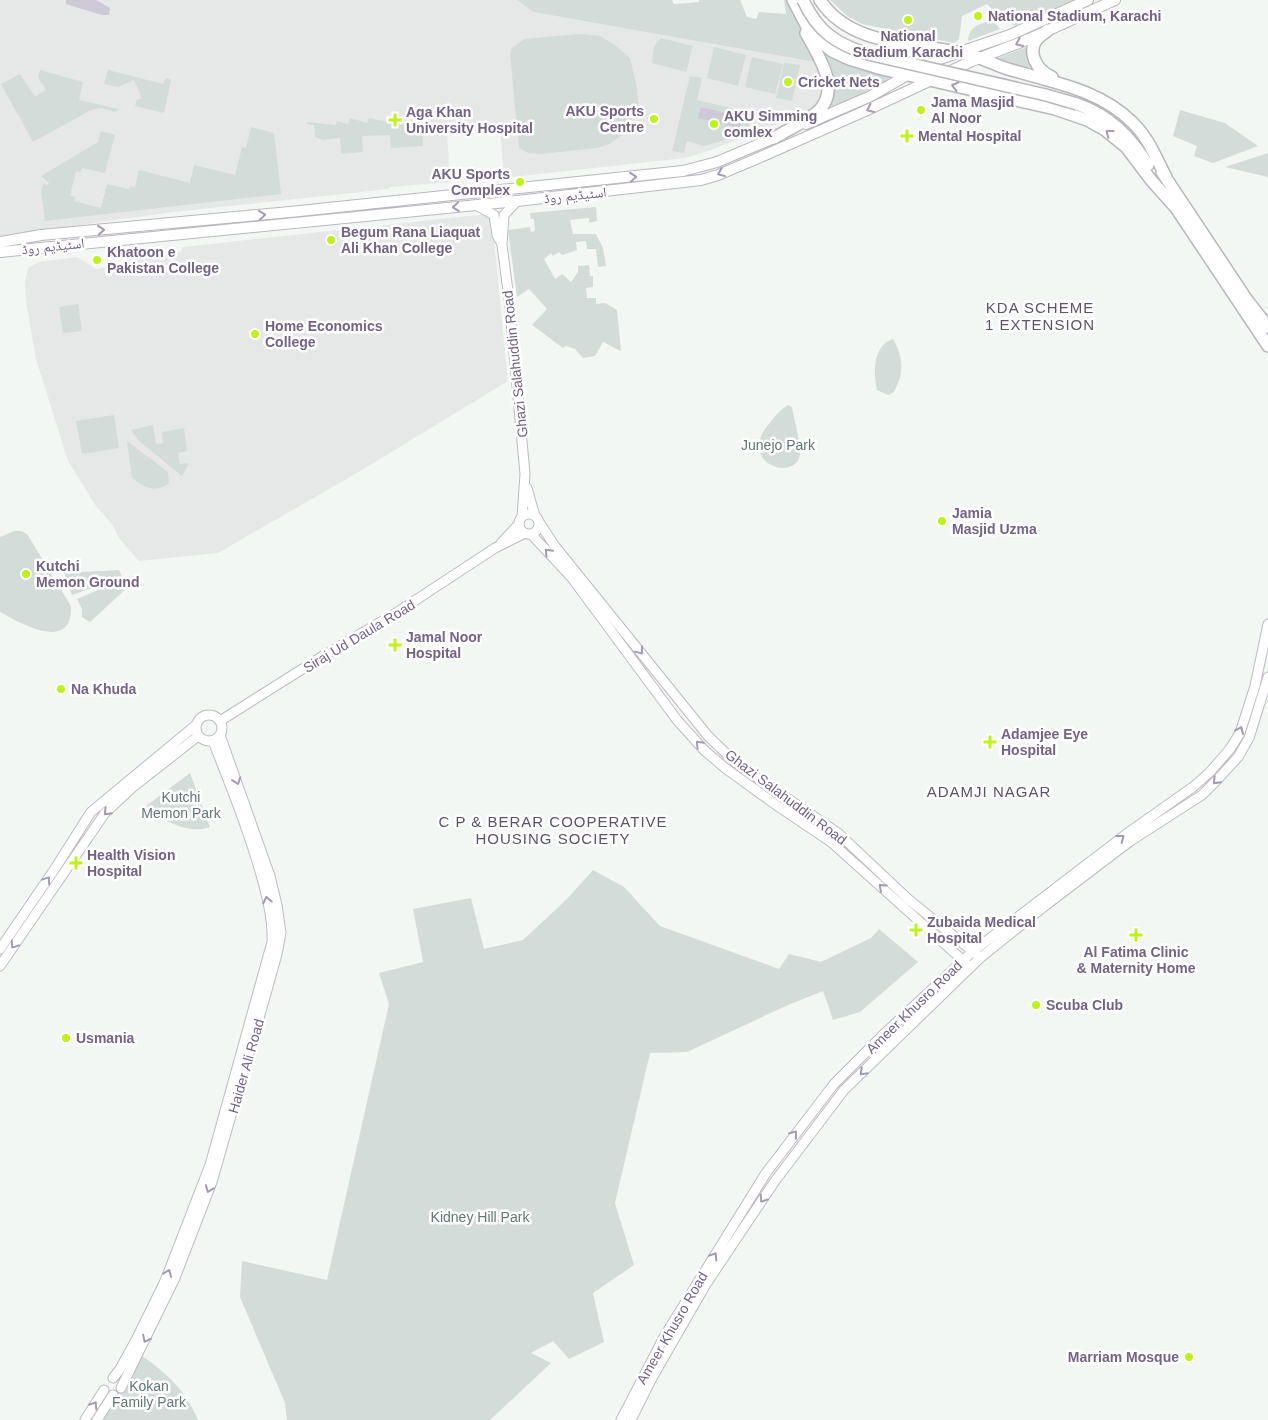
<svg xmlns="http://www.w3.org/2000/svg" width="1268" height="1420" font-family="Helvetica,'Noto Naskh Arabic',sans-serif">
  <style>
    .built { fill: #e5e8e7 }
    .green { fill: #d2dcd8 }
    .water { fill: #cdc9d6 }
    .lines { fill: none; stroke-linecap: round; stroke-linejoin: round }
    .secondary-casing { stroke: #bebac4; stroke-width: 11 }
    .primary-casing { stroke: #bab7bf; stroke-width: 12 }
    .highway-casing { stroke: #b9b6bd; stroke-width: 14 }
    .secondary { stroke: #fff; stroke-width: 9 }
    .primary { stroke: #fff; stroke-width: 10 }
    .highway { stroke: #fff; stroke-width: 11 }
    .highway-bridge-casing { stroke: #b9b6bd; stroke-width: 14; stroke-linecap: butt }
    .highway-bridge { stroke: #fff; stroke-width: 11 }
    .oneway { stroke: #a49ab1 }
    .poi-dot { fill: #bef218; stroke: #fff; stroke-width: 2 }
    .labels { text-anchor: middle; stroke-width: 5; stroke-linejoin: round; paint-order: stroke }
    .poi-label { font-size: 14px; font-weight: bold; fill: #736387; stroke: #fff; text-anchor: start }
    .street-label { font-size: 14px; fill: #736387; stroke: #fff }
    .park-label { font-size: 14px; fill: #5f7873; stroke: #fff }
    .neighbourhood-label { font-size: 15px; letter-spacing: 1px; fill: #5d526b; stroke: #fff }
  </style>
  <rect width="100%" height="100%" fill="#f3f7f3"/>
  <!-- built -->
  <path class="built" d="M0 0H517L533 12 815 62 822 77 823 92 821 102 807 113 705 152 685 158 504 178 500 127 447 131 450 182 390 187 389 189 174 212 0 236Z
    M487 214 492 219 508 381 362 470 218 553 139 561 119 538 112 524 96 506 68 461 36 359 26 301 25 282 28 268 39 262 77 257 96 269 121 265 133 255 180 252 183 247Z"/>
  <!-- green -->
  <path class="green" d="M517 0H672L674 4 699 2V0H740L747 17 756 19 759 12 786 14 784 0H788L815 62 533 12Z
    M830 0H1075L1015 26 1000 17 987 4 962 16 959 39 954 43 862 24 847 16Z
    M987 22H994L1000 29 968 41C968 30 976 24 987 22Z
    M580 34 600 36 615 45 630 58 637 87 638 104 630 122 622 135 609 144 597 148 541 154 528 153 519 148 510 54 512 48 524 39Z
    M661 38 693 46 686 72 652 63 654 46Z
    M714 47 746 55 738 86 707 78Z
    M1027 47 1029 48 1036 69 993 60Z
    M821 49 839 61 851 66 890 72 891 75 885 83 833 109H830L828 106 829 67Z
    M752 57 783 64 775 94 745 87Z
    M784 63 800 65 792 101 776 98Z
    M40 70 83 82 79 100 119 109 115 112 101 108 91 110 33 142 1 84 20 74 35 97 46 90 38 77Z
    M108 70 163 84 166 78 171 80 164 113 135 106 137 100 142 98 134 80 118 87 104 84Z
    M690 76 702 78 697 100 752 113 747 134 704 146 687 141 684 153 672 151Z
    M1180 110 1225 123 1258 146 1213 163 1194 156 1197 146 1173 136Z
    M350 118 367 123 369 118 401 125 422 124 423 146 391 148 390 135 362 136 363 152 341 154 340 138 323 140 315 137 314 125 307 124V122L336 125 337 121 348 124Z
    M251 127 274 133 281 194 45 221 41 191 43 184 48 185 49 183 41 176 98 142 101 131 115 135 105 173 82 168 80 172 76 171 70 196 75 197 74 201 101 208 107 184 129 189 130 186 135 187 139 170 190 183 194 165 235 175 242 147 246 148Z
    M1268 153V177L1225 167Z
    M596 207 597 221 589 223V218L570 220 573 234H596L603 248 606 266 598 267 596 249H587L586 241 576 242 577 250 562 255 559 252 553 256 551 253 544 259 555 279 562 274 571 282 578 272V266L589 265 590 276H593V287L586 288 587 298H596V304L605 303 617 310 621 351 603 342 595 356 583 358 575 349 566 346 563 348 532 325 547 309 529 289 517 297 508 230 530 227 531 232 535 231 534 219H531L530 213Z
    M78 304 82 331 63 333 59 307Z
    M893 339C904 357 904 376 893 393L888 395 877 390C873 373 873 345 893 339Z
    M788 405 792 407C794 420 800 439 800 452 800 484 734 464 769 424 774 417 780 410 788 405Z
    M114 415 119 448 82 454 76 421Z
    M153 425 156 444 163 443 162 432 184 428 187 451 178 453 180 464 188 463V465L182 476 139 441 131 430Z
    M127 441 168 472 169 483C155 494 144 487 132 478Z
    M14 531H21L27 534 71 606C73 653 22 624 0 612V537Z
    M119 570 122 577 72 595 64 573Z
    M124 579 129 586 90 622 82 617V609L77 599Z
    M190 773 210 827C187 835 164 821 146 806Z
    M593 870 624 887 660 926 779 969 789 954 821 962 871 938 879 929 918 962 860 1012 833 1020 823 991 788 1005 687 1052 650 1053 615 1203 634 1265 593 1293 604 1342 569 1359 553 1341 531 1353 551 1363 490 1420H287L285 1403 240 1297 242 1261 327 1280 389 1004 379 973 423 962 413 909 471 898 484 949 523 940 567 899Z
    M139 1354C165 1371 186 1391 198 1420H98L128 1376Z"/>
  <!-- water -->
  <path class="water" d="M66 0H96L110 8 109 15H102L66 4Z
    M701 107 743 117 740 128 698 118Z"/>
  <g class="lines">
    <defs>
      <path id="secondary" d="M517 201 504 215 502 245 509 299 525 474 522 517
        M476 205 494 215 497 235 502 244
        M527 488 535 516
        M519 524a10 10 0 1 1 20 0a10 10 0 1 1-20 0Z
        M539 522 554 545 708 736 733 760 749 772 838 833 908 899 976 954
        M531 534 572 578 677 720 704 750 725 768 779 807 831 842 967 964
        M501 543 519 524
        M196 728a13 13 0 1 1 26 0a13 13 0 1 1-26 0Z
        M220 721 323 656 396 613 495 548 525 533
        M0 949 56 867 91 812 196 725
        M0 966 105 813 133 787 198 736
        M113 1378 120 1369 136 1340 165 1281 210 1165 272 942C273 921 268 901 263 882 250 834 231 787 213 741
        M121 1388 175 1278 212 1182 267 990 277 954 281 933 277 905 270 876 220 735
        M85 1420 104 1390
        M97 1420 113 1395
        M621 1420 664 1337 766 1173 834 1084 885 1033 972 952 1125 835 1193 787 1210 772 1230 749 1240 733 1255 686 1268 624
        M631 1420 652 1378 706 1284 775 1181 844 1090 980 958 1046 905 1129 842 1202 795 1216 781 1238 757 1249 738 1268 677"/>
      <path id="primary" d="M896 46C908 50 920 56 917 71
        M806 124 871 96 928 63 1010 35 1088 0
        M0 242 41 235 290 212 683 171 717 162 781 135
        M0 252 517 201 701 180 718 175 756 159 865 111 972 61 1029 39 1115 0"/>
      <path id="highway" d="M793 0 806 25 818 40 832 51 849 59 882 69 1055 109 1087 120 1105 130 1126 147 1151 180 1176 208 1268 346
        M820 0C851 48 918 42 968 54 982 58 995 65 1008 69 1051 82 1099 89 1132 122 1148 137 1156 158 1166 177
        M1048 30C1045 33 1041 35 1038 38 1026 52 1037 71 1052 77
        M1077 104C1110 116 1130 136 1148 165
        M774 138C787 130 803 123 815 114 844 91 818 56 806 33
        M1162 172 1247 300 1268 327"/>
    </defs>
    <!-- secondary casing -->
    <use href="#secondary" class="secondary-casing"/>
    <!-- primary casing -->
    <use href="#primary" class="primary-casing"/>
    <!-- highway casing -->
    <use href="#highway" class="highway-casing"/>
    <!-- secondary -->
    <use href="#secondary" class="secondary"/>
    <!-- primary -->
    <use href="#primary" class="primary"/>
    <!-- highway -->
    <use href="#highway" class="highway"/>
    <defs>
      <path id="highway-bridge" d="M803 0C817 31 836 44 868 54L1046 95 1077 104"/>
    </defs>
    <!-- highway-bridge casing -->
    <use href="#highway-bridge" class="highway-bridge-casing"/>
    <!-- highway-bridge -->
    <use href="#highway-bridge" class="highway-bridge"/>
  </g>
  <!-- one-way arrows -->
  <defs><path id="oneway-chevron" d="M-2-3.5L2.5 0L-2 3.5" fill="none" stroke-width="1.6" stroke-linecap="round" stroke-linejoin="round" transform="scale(1.25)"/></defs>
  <g class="oneway">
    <use href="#oneway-chevron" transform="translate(1019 43) rotate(157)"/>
    <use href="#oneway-chevron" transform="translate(955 86) rotate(-166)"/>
    <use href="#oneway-chevron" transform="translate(870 109) rotate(156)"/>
    <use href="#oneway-chevron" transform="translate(1109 133) rotate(-143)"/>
    <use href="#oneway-chevron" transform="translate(721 173) rotate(158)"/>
    <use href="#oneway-chevron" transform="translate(633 177) rotate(-6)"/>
    <use href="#oneway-chevron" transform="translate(456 207) rotate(174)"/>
    <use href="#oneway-chevron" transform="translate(262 215) rotate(-6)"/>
    <use href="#oneway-chevron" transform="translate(101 230) rotate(-5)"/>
    <use href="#oneway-chevron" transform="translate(548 552) rotate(-133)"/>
    <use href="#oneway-chevron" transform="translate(640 651) rotate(53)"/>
    <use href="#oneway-chevron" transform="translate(1240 730) rotate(-67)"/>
    <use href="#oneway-chevron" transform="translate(699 744) rotate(-134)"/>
    <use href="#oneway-chevron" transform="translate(237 781) rotate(70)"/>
    <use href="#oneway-chevron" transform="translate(1216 781) rotate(135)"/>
    <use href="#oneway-chevron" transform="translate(107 812) rotate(133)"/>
    <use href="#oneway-chevron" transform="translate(1121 838) rotate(-37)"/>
    <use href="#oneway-chevron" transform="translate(47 880) rotate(-56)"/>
    <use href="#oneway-chevron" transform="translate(882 887) rotate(-138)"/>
    <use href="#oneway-chevron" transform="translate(267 900) rotate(-102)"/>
    <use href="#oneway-chevron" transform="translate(14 945) rotate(124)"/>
    <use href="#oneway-chevron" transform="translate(863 1072) rotate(135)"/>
    <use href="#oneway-chevron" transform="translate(794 1134) rotate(-53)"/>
    <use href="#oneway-chevron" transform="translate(209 1189) rotate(111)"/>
    <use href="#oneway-chevron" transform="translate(763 1199) rotate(124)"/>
    <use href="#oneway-chevron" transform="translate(714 1256) rotate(-58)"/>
    <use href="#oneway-chevron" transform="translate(168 1273) rotate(-68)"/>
    <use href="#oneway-chevron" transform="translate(146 1339) rotate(116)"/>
    <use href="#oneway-chevron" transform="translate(94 1405) rotate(-57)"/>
  </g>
  <!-- markers -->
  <g class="poi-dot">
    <circle cx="978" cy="16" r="5"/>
    <circle cx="908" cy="20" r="5"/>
    <circle cx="788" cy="82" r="5"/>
    <circle cx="921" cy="110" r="5"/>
    <circle cx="654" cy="119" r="5"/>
    <path d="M392.5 112.5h5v5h5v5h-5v5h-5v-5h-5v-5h5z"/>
    <circle cx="714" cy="124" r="5"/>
    <path d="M904.5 128.5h5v5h5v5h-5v5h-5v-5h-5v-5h5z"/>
    <circle cx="520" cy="182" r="5"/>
    <circle cx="331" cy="240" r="5"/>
    <circle cx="97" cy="260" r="5"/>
    <circle cx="255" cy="334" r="5"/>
    <circle cx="942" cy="521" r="5"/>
    <circle cx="26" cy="574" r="5"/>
    <path d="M392.5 637.5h5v5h5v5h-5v5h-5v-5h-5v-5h5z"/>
    <circle cx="61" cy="689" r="5"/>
    <path d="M987.5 734.5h5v5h5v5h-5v5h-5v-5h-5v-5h5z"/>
    <path d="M73.5 855.5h5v5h5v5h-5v5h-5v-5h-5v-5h5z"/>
    <path d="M913.5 922.5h5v5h5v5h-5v5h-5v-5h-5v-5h5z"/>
    <path d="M1133.5 927.5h5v5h5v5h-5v5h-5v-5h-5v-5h5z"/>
    <circle cx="1036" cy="1005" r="5"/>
    <circle cx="66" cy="1038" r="5"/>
    <circle cx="1189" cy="1357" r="5"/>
  </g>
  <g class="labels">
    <!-- poi labels -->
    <g class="poi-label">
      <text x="988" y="21">National Stadium, Karachi</text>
      <text x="908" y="41" text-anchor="middle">National<tspan x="908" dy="16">Stadium Karachi</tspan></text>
      <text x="798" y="87">Cricket Nets</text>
      <text x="931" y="107">Jama Masjid<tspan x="931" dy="16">Al Noor</tspan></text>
      <text x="644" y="116" text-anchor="end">AKU Sports<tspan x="644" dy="16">Centre</tspan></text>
      <text x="406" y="117">Aga Khan<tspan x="406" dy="16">University Hospital</tspan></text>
      <text x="724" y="121">AKU Simming<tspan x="724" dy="16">comlex</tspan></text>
      <text x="918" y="141">Mental Hospital</text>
      <text x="510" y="179" text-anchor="end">AKU Sports<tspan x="510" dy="16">Complex</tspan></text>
      <text x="341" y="237">Begum Rana Liaquat<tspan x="341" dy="16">Ali Khan College</tspan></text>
      <text x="107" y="257">Khatoon e<tspan x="107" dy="16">Pakistan College</tspan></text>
      <text x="265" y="331">Home Economics<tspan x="265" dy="16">College</tspan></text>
      <text x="952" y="518">Jamia<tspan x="952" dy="16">Masjid Uzma</tspan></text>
      <text x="36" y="571">Kutchi<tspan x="36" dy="16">Memon Ground</tspan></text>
      <text x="406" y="642">Jamal Noor<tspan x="406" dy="16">Hospital</tspan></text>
      <text x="71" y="694">Na Khuda</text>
      <text x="1001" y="739">Adamjee Eye<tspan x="1001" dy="16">Hospital</tspan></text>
      <text x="87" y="860">Health Vision<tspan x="87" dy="16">Hospital</tspan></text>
      <text x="927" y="927">Zubaida Medical<tspan x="927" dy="16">Hospital</tspan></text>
      <text x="1136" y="957" text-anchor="middle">Al Fatima Clinic<tspan x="1136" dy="16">&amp; Maternity Home</tspan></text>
      <text x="1046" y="1010">Scuba Club</text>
      <text x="76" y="1043">Usmania</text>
      <text x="1179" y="1362" text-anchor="end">Marriam Mosque</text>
    </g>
    <!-- street labels -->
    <g class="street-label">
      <text transform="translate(575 195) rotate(-6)" y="5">اسٹیڈیم روڈ</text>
      <text transform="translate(53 246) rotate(-6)" y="5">اسٹیڈیم روڈ</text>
      <text transform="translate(515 364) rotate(-96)" y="5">Ghazi Salahuddin Road</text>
      <text transform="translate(359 636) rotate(-31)" y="5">Siraj Ud Daula Road</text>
      <text transform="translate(786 797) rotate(37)" y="5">Ghazi Salahuddin Road</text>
      <text transform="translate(914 1007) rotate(-44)" y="5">Ameer Khusro Road</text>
      <text transform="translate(246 1066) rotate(-74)" y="5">Haider Ali Road</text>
      <text transform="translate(672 1328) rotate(-60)" y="5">Ameer Khusro Road</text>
    </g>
    <!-- park labels -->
    <g class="park-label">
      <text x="778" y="450">Junejo Park</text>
      <text x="181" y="802">Kutchi<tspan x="181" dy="16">Memon Park</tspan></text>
      <text x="480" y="1222">Kidney Hill Park</text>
      <text x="149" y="1391">Kokan<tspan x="149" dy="16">Family Park</tspan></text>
    </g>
    <!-- neighbourhood labels -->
    <g class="neighbourhood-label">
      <text x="1040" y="313">KDA SCHEME<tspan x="1040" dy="17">1 EXTENSION</tspan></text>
      <text x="989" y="797">ADAMJI NAGAR</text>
      <text x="553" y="827">C P &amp; BERAR COOPERATIVE<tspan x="553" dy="17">HOUSING SOCIETY</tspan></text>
    </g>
  </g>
</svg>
